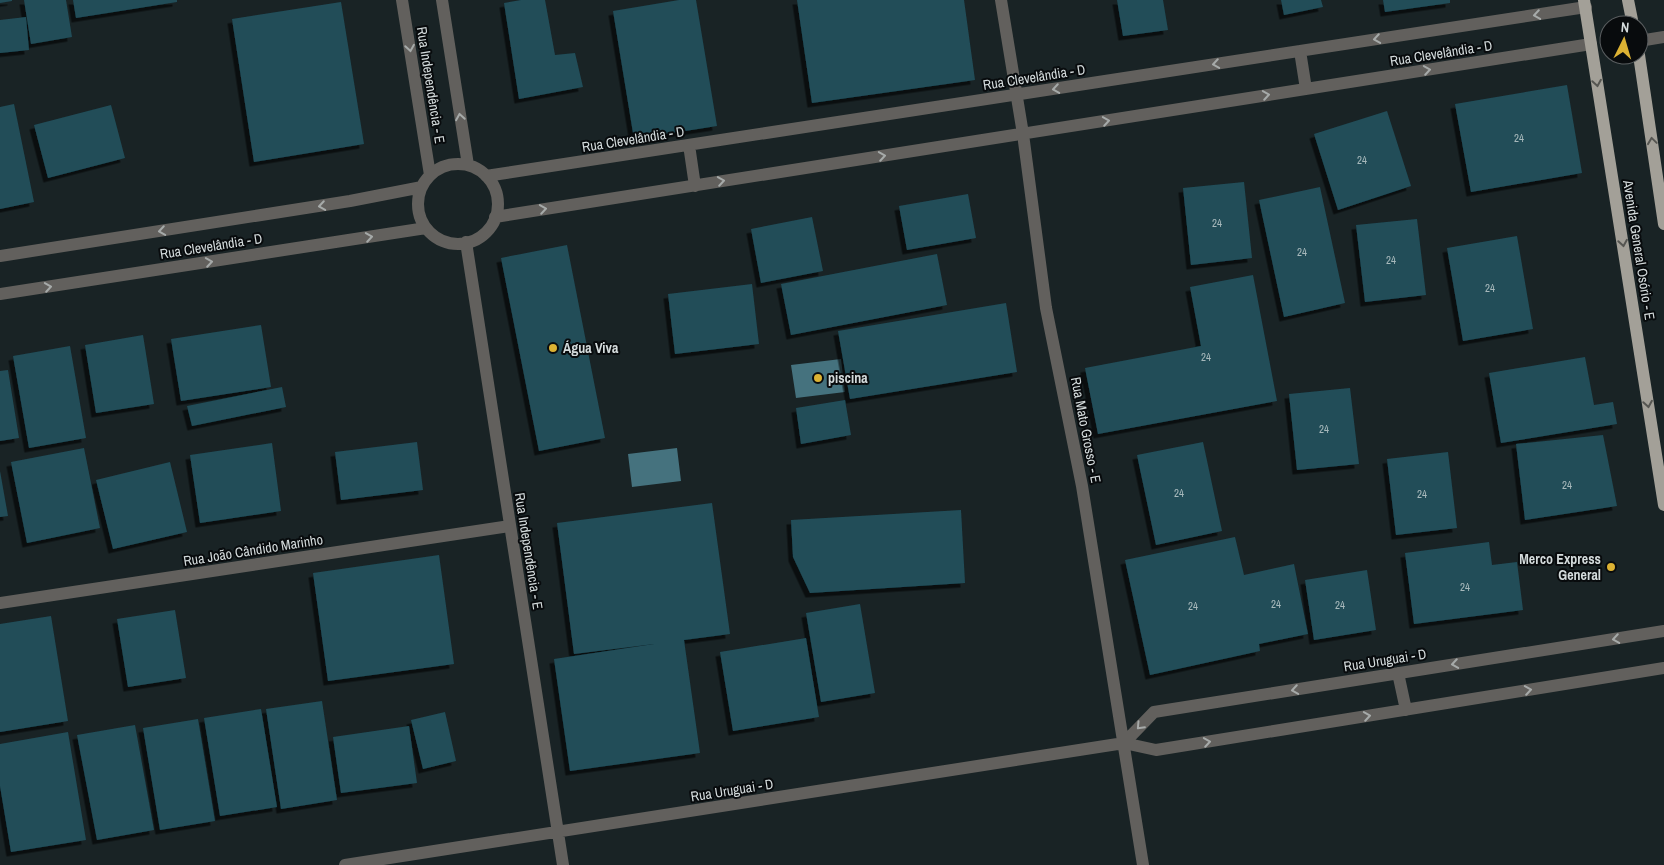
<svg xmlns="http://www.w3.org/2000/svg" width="1664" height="865" font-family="'Archivo Narrow',sans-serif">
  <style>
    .water { fill: #45727e }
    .building { fill: #204d59; filter: url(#shadow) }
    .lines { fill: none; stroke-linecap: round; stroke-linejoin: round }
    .minor { stroke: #62605d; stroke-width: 12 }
    .major { stroke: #a3a098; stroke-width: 12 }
    .oneway { stroke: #a6aaa9 }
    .oneway2 { stroke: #565652 }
    .poi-dot { fill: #dcb233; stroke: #080b0d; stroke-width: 2 }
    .labels { text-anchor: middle; stroke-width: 4; stroke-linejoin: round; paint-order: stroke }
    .number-label { font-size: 11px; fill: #a7b8bb }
    .street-label { font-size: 14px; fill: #d4dbdc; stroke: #080b0d }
    .poi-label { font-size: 14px; font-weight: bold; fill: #d4dbdc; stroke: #080b0d; text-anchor: start }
  </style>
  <defs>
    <filter id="shadow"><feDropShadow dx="-4.5" dy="4.5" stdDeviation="0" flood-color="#0009"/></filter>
  </defs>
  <rect width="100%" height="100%" fill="#192325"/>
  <!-- water -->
  <path class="water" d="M841 359 845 392 796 398 791 365Z
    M677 448 681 481 632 487 628 454Z"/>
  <!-- building -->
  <path class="building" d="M0 0H12V1L0 3Z
    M24 0H66L72 37 31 44Z
    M73 0H177V2L76 18Z
    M521 0H545L555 55 575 53 583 87 519 99 504 3Z
    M679 0H696L717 126 634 139 613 11Z
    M797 0H964L975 80 812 103Z
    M1117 0H1163L1168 30 1123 36Z
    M1281 0H1321L1323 7 1284 15Z
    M1383 0H1450V3L1385 12Z
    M341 2 364 144 254 162 232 19Z
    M26 17 29 50 0 53V20Z
    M1567 85 1582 173 1471 192 1455 104Z
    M14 104 34 202 0 209V107Z
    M111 105 125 158 48 178 34 125Z
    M1387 111 1411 186 1338 210 1314 134Z
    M1244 182 1252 258 1191 265 1183 188Z
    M1320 187 1345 303 1284 317 1259 200Z
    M968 194 976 238 907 250 899 206Z
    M812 217 823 271 761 283 751 229Z
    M1417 219 1426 295 1365 302 1356 225Z
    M1517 236 1533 329 1463 341 1447 248Z
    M567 245 605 438 539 451 501 258Z
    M937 254 947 305 791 335 781 284Z
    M1253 275 1277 401 1098 434 1085 368 1201 346 1190 287Z
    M752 284 759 344 675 354 668 294Z
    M1006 303 1017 372 850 399 838 331Z
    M261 325 271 387 181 401 171 339Z
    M143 335 154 404 96 413 85 345Z
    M70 346 86 438 29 448 13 356Z
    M1585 357 1594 405 1613 402 1617 424 1501 443 1489 373Z
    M8 370 19 438 0 441V371Z
    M282 387 286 407 192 426 187 406Z
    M1350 388 1359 464 1297 470 1289 394Z
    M845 400 851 435 801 444 796 408Z
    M1603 435 1617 506 1525 520 1516 444Z
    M417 442 423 490 341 500 335 452Z
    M1203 442 1222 531 1156 545 1137 455Z
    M272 443 281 511 200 523 190 455Z
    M84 448 100 528 27 543 11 462Z
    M1448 452 1457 528 1396 535 1387 459Z
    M170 462 187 532 113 549 96 480Z
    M0 471 8 516 0 517Z
    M712 503 730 634 684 640 700 753 570 771 554 659 654 644 574 654 557 523Z
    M961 510 965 583 810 593 793 557 791 520Z
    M1235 537 1244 575 1294 564 1308 634 1259 644 1260 651 1150 675 1125 560Z
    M1489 542 1492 565 1517 562 1523 610 1414 624 1405 553Z
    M439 555 454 664 328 681 313 573Z
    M1367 570 1376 630 1314 640 1305 580Z
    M860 604 875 693 821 702 806 613Z
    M175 610 186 678 128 687 117 619Z
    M51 616 68 721 0 732V624Z
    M806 638 819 717 733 731 720 652Z
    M322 701 337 800 281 809 266 709Z
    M261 709 277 807 220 816 204 718Z
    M445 712 456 761 423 769 411 720Z
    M198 719 215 821 160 830 143 728Z
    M135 725 154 830 97 840 77 735Z
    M409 726 417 783 341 793 333 737Z
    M68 732 86 840 11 852 0 786V744Z"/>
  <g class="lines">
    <!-- minor -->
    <path class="minor" d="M402 0 430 175
      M442 0 468 165
      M1001 0 1023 134 1046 308 1082 486 1143 865
      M1639 41 1664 37
      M1300 51 1306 89
      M689 145 695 186
      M418 204a40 40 0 1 1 80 0a40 40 0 1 1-80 0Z
      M486 176 1586 7
      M495 217 1591 44
      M466 242 563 865
      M0 256 350 201 422 187
      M0 294 426 228
      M0 603 510 526
      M1398 673 1406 710
      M1124 743 1154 712 1664 631
      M345 865 1124 743 1156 750 1664 668"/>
    <!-- major -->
    <path class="major" d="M1584 0 1664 505
      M1628 0 1633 25
      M1639 55 1664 224"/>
  </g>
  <!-- one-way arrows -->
  <defs><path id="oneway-chevron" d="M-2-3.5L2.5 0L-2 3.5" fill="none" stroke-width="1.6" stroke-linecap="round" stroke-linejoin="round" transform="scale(1.25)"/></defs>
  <g class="oneway">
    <use href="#oneway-chevron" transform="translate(1537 15) rotate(171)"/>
    <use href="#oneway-chevron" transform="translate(1377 39) rotate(171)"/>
    <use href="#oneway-chevron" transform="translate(410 48) rotate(81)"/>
    <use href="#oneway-chevron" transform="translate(1216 64) rotate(171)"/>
    <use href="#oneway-chevron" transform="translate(1427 70) rotate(-9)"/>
    <use href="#oneway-chevron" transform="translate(1056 89) rotate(171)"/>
    <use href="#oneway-chevron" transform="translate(1266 95) rotate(-9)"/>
    <use href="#oneway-chevron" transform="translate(460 117) rotate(-99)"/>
    <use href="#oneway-chevron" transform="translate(1106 121) rotate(-9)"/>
    <use href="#oneway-chevron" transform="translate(882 156) rotate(-9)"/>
    <use href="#oneway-chevron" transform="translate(721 181) rotate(-9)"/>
    <use href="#oneway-chevron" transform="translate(322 206) rotate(171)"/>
    <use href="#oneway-chevron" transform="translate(543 209) rotate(-9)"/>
    <use href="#oneway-chevron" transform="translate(162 231) rotate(171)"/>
    <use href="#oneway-chevron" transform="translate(369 237) rotate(-9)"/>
    <use href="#oneway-chevron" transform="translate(209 262) rotate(-9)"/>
    <use href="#oneway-chevron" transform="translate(48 287) rotate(-9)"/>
    <use href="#oneway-chevron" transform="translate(1616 639) rotate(171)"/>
    <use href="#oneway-chevron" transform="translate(1455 664) rotate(171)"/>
    <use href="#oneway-chevron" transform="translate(1295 690) rotate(171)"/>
    <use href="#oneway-chevron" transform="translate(1528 690) rotate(-9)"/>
    <use href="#oneway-chevron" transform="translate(1367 716) rotate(-9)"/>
    <use href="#oneway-chevron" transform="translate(1140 726) rotate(133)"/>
    <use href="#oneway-chevron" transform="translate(1207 742) rotate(-9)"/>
  </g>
  <g class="oneway2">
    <use href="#oneway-chevron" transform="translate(1597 83) rotate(81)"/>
    <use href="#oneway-chevron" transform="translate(1652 141) rotate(-98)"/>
    <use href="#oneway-chevron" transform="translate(1623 243) rotate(81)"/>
    <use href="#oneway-chevron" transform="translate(1648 404) rotate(81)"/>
  </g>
  <!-- markers -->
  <g class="poi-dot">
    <circle cx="553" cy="348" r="5"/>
    <circle cx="818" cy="378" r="5"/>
    <circle cx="1611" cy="567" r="5"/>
  </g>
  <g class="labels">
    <!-- number labels -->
    <g class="number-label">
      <text x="1519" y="142">24</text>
      <text x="1362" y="164">24</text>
      <text x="1217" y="227">24</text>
      <text x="1302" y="256">24</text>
      <text x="1391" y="264">24</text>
      <text x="1490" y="292">24</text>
      <text x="1206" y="361">24</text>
      <text x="1324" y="433">24</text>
      <text x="1567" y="489">24</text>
      <text x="1179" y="497">24</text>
      <text x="1422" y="498">24</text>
      <text x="1465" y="591">24</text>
      <text x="1276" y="608">24</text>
      <text x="1340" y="609">24</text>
      <text x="1193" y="610">24</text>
    </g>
    <!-- street labels -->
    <g class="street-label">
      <text transform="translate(1441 53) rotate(-9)" y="5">Rua Clevelândia - D</text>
      <text transform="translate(1034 77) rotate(-9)" y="5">Rua Clevelândia - D</text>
      <text transform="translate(431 85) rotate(81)" y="5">Rua Independência - E</text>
      <text transform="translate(633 139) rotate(-9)" y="5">Rua Clevelândia - D</text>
      <text transform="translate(211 246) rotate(-9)" y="5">Rua Clevelândia - D</text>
      <text transform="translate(1639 250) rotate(81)" y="5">Avenida General Osório - E</text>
      <text transform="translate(1086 430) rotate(79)" y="5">Rua Mato Grosso - E</text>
      <text transform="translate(253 550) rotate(-9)" y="5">Rua João Cândido Marinho</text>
      <text transform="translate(529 551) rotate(81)" y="5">Rua Independência - E</text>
      <text transform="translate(1385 660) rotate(-9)" y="5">Rua Uruguai - D</text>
      <text transform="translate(732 790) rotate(-9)" y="5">Rua Uruguai - D</text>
    </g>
    <!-- poi labels -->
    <g class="poi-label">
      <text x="563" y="353">Água Viva</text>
      <text x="828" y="383">piscina</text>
      <text x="1601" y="564" text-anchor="end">Merco Express<tspan x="1601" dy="16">General</tspan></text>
    </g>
  </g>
  <!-- north arrow -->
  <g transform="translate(1624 40) rotate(5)"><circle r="24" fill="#080b0d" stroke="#5a5e60"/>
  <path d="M0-4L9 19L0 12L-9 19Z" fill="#dcb233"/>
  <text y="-8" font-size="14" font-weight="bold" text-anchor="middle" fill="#d4dbdc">N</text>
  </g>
</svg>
